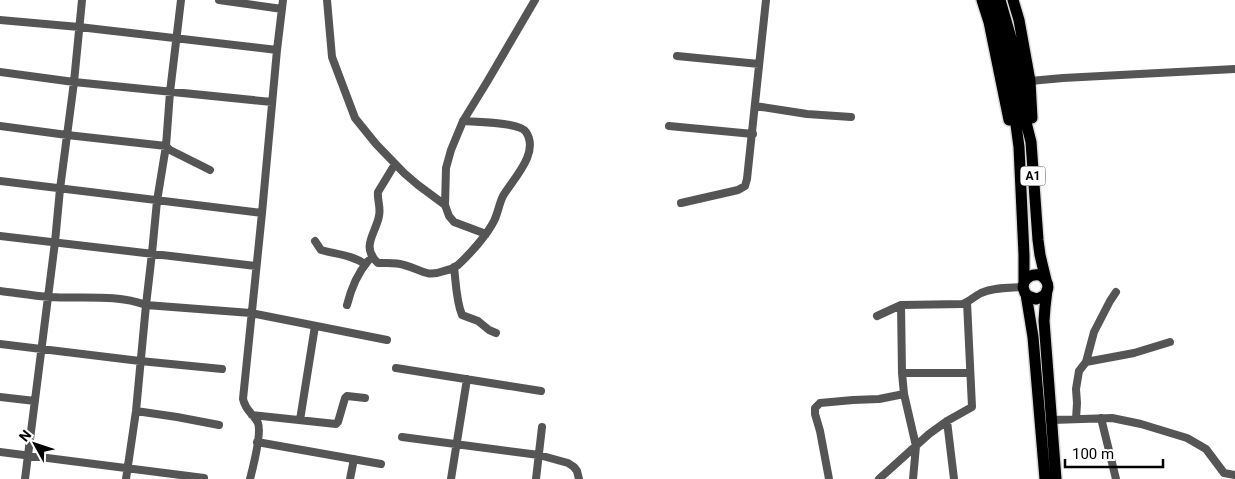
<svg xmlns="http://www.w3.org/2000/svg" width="1235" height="479" font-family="Roboto,sans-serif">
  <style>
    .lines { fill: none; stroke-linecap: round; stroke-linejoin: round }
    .highway-casing { stroke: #dbdbdb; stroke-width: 14 }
    .minor { stroke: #555; stroke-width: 8 }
    .highway { stroke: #000; stroke-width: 11 }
    .labels { text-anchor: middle; stroke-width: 5; stroke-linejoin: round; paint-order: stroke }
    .shield { fill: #fff; stroke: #4c4c4c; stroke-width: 1 }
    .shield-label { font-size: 12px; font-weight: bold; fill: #000 }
  </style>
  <rect width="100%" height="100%" fill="#fff"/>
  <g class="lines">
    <defs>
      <path id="highway" d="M982 0 989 22 1009 120
        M990 0 1009 73 1019 147 1024 255V282L1023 287 1025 293 1028 296 1036 299C1050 296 1052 282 1040 275 1032 274 1028 276 1024 282
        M1000 0 1011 38 1018 71 1026 122 1031 142 1038 240 1040 255 1046 280
        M1013 0 1019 20 1030 81 1032 118
        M1047 290 1045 307 1044 321 1056 479
        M1026 294 1033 337 1045 479"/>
    </defs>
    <!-- highway casing -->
    <use href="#highway" class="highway-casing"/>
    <!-- minor -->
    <path class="minor" d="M219 0 282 9
      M327 0 332 57 355 118 376 144 404 173 418 185 445 205 449 216 454 222 486 234
      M0 20 79 27 277 50
      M677 56 759 64
      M0 72 74 82 272 102
      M1030 81 1063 78 1235 69
      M755 106 807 114 851 117
      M0 126 67 135 166 146 170 150 210 170
      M669 126 753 134
      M395 164 378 192C377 200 381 207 379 216 376 233 360 247 378 263 387 263 396 262 404 265 421 269 425 278 444 271 449 270 454 268 458 265 470 254 487 235 494 221 498 213 499 204 503 196 513 179 540 153 526 132 520 122 475 122 463 121
      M0 181 262 213
      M681 203 738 190 745 186 747 179 766 0
      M445 205 446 168 451 150 463 121 487 82 535 0
      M0 236 256 266
      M315 241 321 250C336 254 352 255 365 264
      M454 267C456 283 456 300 462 315L478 321 489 330 496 333
      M0 291C17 293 33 296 50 297 82 299 115 294 146 305L251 313 387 340
      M347 305C351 289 357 274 368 261
      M901 305 902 373 904 394 916 446 913 479
      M877 316 901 305 963 304C970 301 975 296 981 293 994 287 1009 288 1023 287
      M0 344 140 361 222 369
      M1086 362 1134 353 1170 342
      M396 368 541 391
      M902 373H970
      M0 397 35 401
      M136 411 177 417 219 425
      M252 415 336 424 338 422 345 398 347 396 365 398
      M1101 418 1116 479
      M1076 419 1077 403 1076 389 1079 371 1086 362 1094 332 1110 301 1116 292
      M300 420 315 326
      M1052 420 1112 418 1141 424 1187 438 1206 449 1224 473 1235 475
      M947 421 954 479
      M402 437 539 455 568 463 574 467 577 471 579 479
      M257 442 381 464
      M0 452 204 478
      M25 479 55 242 60 189 74 82 82 0
      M126 479 136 411 146 305 152 253 157 201 166 146 170 92 181 0
      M250 479C253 467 262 434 258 423 254 414 246 412 243 399L262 213 277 50 283 0
      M350 479 354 459
      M451 479 467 379
      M536 479 542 427
      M829 479 820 431 815 414V408L820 403 853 400 879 399 904 394
      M879 479 929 434 947 421 972 407 967 302"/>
    <!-- highway -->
    <use href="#highway" class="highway"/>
  </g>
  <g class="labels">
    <!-- shield labels -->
    <rect class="shield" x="1020.5" y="166.5" width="25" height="19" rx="4"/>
    <g class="shield-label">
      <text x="1033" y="180">A1</text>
    </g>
  </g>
  <!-- north arrow -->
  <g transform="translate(35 444) rotate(310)" stroke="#ffffff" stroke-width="4" paint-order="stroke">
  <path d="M0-4L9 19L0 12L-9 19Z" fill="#000000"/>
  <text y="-8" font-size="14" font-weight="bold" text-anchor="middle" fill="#000000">N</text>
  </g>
  <!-- scale -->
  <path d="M1065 459v8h98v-8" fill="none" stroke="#000000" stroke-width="2.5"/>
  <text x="1072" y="459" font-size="15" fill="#000000" stroke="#ffffff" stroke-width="4" paint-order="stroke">100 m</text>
</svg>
